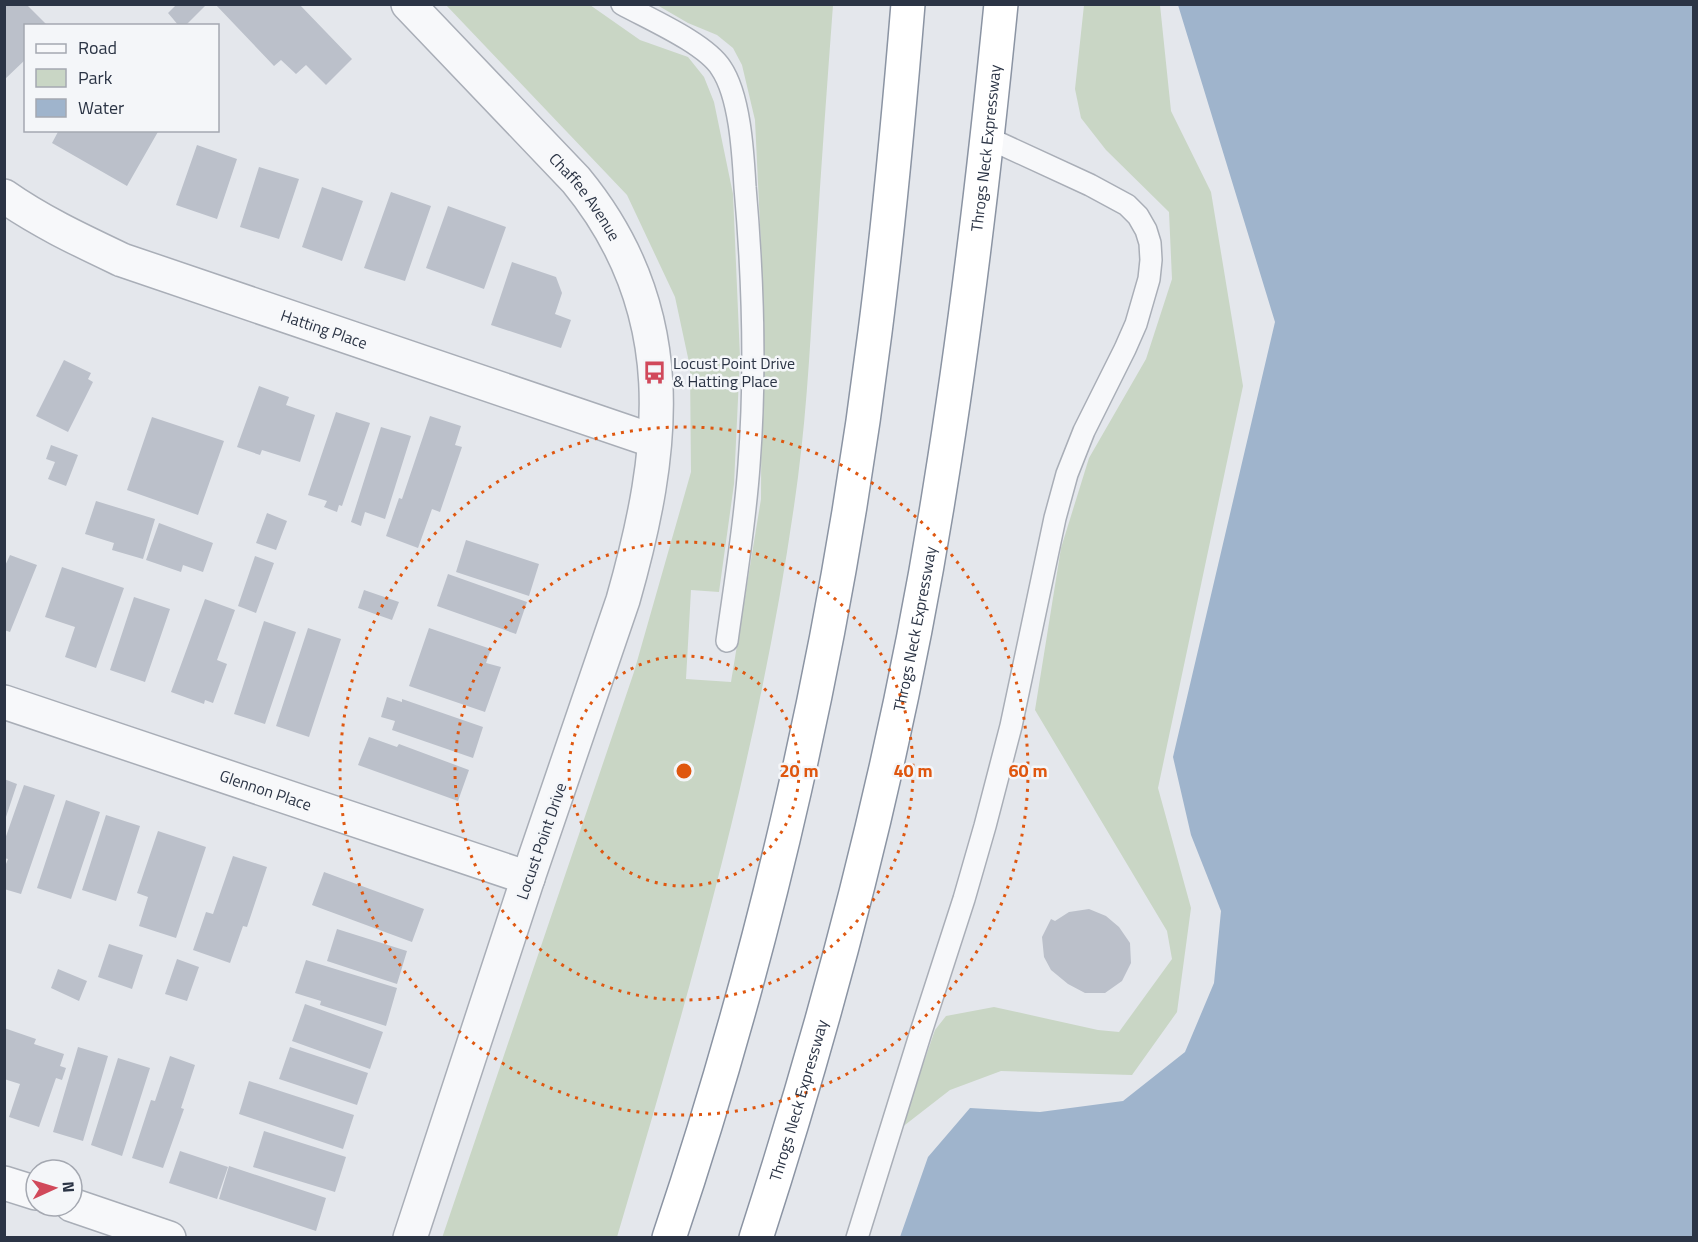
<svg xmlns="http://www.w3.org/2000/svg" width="1698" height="1242" font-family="'Titillium Web',sans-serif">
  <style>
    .green { fill: #c9d6c5 }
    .water { fill: #9fb4cc }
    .building { fill: #bbc0ca }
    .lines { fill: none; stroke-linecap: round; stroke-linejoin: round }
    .service-casing { stroke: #a9aeb7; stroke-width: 24 }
    .minor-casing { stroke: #a9aeb7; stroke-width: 36 }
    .motorway-casing { stroke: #8b94a3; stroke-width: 36 }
    .service { stroke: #f7f8fa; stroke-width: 21 }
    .minor { stroke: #f7f8fa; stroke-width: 33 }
    .motorway { stroke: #fff; stroke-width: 33 }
    .ring { fill: none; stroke: #df570f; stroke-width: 3; stroke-dasharray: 3 6 }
    .labels { text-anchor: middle; stroke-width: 5; stroke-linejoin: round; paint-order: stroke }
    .street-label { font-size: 16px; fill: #2b3445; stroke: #f4f6f9 }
    .poi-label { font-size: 16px; fill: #2b3445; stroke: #f4f6f9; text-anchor: start }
    .centre { fill: #df570f; stroke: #f4f6f9; stroke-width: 3 }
    .ring-label { font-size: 18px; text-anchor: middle; font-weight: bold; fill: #df570f; stroke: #f4f6f9; stroke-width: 5; stroke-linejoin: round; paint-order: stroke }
  </style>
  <rect width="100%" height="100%" fill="#e4e7ec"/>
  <!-- green -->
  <path class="green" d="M446 5H590L640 40 688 57 704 77 714 102 733 194 740 357 734 484 719 592 691 590 686 679 731 682 761 499 762 267 755 120 742 65 733 48 717 35 688 23 657 5H833C827 86 821 168 816 250 811 326 808 401 798 477 764 736 691 987 617 1237L442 1238 634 672 691 472 690 367 675 297 627 195Z
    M1084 5H1160L1171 111 1211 192 1243 386 1158 788 1191 908 1177 1012 1132 1075 1001 1071 950 1090 901 1128 935 1030 946 1016 994 1007 1098 1030 1119 1032 1172 959 1167 931 1035 710 1061 548 1089 458 1146 359 1172 279 1169 212 1106 150 1081 118 1075 89Z"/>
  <!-- water -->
  <path class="water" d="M1178 5H1693V1237H900L928 1157 970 1108 1040 1112 1123 1101 1185 1052 1214 983 1221 911 1191 835 1173 757 1275 322Z"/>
  <!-- building -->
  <path class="building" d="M4 4H26L48 26H26V59L4 80Z
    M177 4H207L185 26H179L168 13Z
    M215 4H299L352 59 326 85 306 65 296 74 281 60 274 66Z
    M59 130H159L127 186 52 143Z
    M197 145 237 159 217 219 176 205Z
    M259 167 299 179 279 239 240 227Z
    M322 187 363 201 342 261 302 247Z
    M391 192 431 206 405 281 364 268Z
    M448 206 506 227 484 289 426 268Z
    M512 262 556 277 562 293 555 314 571 320 561 348 491 325Z
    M64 360 91 373 88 379 93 382 68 432 36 416Z
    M259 386 289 397 286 405 315 415 300 462 262 450 260 455 237 447Z
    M336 412 370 423 342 506 339 505 337 512 324 507 327 501 308 495Z
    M430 416 461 426 455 445 462 447 440 512 432 509 418 548 386 536 399 498 402 499Z
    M152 417 224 441 198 515 127 490Z
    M381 427 411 436 385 519 365 512 361 526 351 522Z
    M51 445 78 455 66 486 48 479 55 462 46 459Z
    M96 501 155 519 143 559 112 550 114 543 85 534Z
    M267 513 287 521 276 550 256 543Z
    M159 523 213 543 203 572 183 565 181 572 146 560Z
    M466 540 539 564 529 596 456 572Z
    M10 555 37 565 10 632 4 630V568Z
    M255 556 274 563 256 613 238 606Z
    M62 567 124 588 96 668 65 657 75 627 45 617Z
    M448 574 527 602 516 634 437 606Z
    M364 590 399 602 392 620 358 608Z
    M134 597 170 609 145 682 110 670Z
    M205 599 235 610 217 660 227 664 213 703 205 700 204 704 171 692Z
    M264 621 296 632 265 724 234 714Z
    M308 628 341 639 309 737 276 726Z
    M429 628 491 649 486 663 501 667 485 712 409 686Z
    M387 697 402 702V699L483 727 473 758 392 730 395 721 381 717Z
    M369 737 397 747 399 744 469 770 458 801 358 765Z
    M4 779 17 784 5 820H4Z
    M24 785 55 795 21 894 4 889V869L8 859 4 858V842Z
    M66 800 100 812 71 899 37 888Z
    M106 815 140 826 116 901 82 890Z
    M158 831 206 847 176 938 139 926 148 897 137 893Z
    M233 856 267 867 247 927 243 926 230 963 193 950 206 912 213 914Z
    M324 872 424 909 412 942 312 905Z
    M1089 909 1106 916 1119 927 1130 943 1131 963 1122 981 1105 993H1085L1068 984 1051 970 1044 957 1042 937 1051 919 1055 921 1069 912Z
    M337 929 407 951 397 984 327 961Z
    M109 944 143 955 132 989 98 977Z
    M177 959 199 967 187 1001 165 994Z
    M306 960 397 988 386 1026 320 1005 321 1001 295 993Z
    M58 969 87 981 79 1001 51 988Z
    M305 1004 383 1032 370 1069 292 1041Z
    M4 1028 36 1039 34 1044 64 1054 60 1066 66 1068 62 1080 56 1078 39 1127 9 1117 20 1084 4 1079Z
    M78 1047 108 1056 83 1141 53 1132Z
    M290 1047 368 1073 357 1105 279 1079Z
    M170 1056 195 1065 181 1108 184 1109 163 1168 132 1158 151 1100 155 1101Z
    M118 1058 150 1068 122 1156 91 1145Z
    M249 1081 354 1115 343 1149 239 1114Z
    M264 1131 346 1157 335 1192 253 1167Z
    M180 1151 228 1167 217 1199 169 1183Z
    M229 1166 326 1198 316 1231 219 1199Z"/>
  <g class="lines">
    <defs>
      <path id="service" d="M622 4C649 19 705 43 721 68 740 96 743 153 745 187 753 278 756 374 749 465 745 524 735 583 727 641
        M857 1238 920 1035 964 899 985 826 1011 726 1055 518 1067 474 1084 431 1125 349 1136 324 1149 279 1151 260 1150 243 1146 230 1138 216 1127 205 1090 185 988 138"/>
      <g id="minor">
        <path id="s1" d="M408 4 576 180C683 310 666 449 623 600L528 878 410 1238"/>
        <path id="s2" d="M4 196C41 222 82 241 122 260L654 441"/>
        <path id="s3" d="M4 702 528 878"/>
        <path d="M4 1183 36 1193"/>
        <path d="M72 1205 169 1238"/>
      </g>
      <g id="motorway">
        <path d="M669 1238C767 947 837 637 875 332 889 223 899 114 908 4"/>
        <path id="s4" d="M756 1238C835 994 900 741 940 488 966 328 985 166 1001 4"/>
      </g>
    </defs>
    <!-- service casing -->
    <use href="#service" class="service-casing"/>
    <!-- minor casing -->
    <use href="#minor" class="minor-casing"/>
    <!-- motorway casing -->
    <use href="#motorway" class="motorway-casing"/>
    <!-- service -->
    <use href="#service" class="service"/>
    <!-- minor -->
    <use href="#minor" class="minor"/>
    <!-- motorway -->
    <use href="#motorway" class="motorway"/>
  </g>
  <!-- distance rings -->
  <g class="ring">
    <circle cx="684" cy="771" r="115"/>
    <circle cx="684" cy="771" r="229"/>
    <circle cx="684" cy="771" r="344"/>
  </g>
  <!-- icons -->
  <defs>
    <symbol id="bus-bare" viewBox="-9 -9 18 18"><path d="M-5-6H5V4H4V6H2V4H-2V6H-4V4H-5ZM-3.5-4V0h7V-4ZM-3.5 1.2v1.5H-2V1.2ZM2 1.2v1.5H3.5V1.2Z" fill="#d1495b" stroke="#f4f6f9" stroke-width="2.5" paint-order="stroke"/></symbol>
  </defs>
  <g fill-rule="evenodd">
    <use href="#bus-bare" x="638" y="356" width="33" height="33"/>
  </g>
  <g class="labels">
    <!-- street labels -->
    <g class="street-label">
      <text dy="6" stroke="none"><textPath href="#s4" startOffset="1116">Throgs Neck Expressway</textPath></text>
      <text dy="6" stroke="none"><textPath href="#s1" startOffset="262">Chaffee Avenue</textPath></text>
      <text dy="6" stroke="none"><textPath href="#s2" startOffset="348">Hatting Place</textPath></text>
      <text dy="6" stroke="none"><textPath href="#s4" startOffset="630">Throgs Neck Expressway</textPath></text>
      <text dy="6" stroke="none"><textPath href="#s3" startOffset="276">Glennon Place</textPath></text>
      <text transform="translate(541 841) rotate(-71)" y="6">Locust Point Drive</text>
      <text dy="6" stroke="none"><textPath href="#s4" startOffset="144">Throgs Neck Expressway</textPath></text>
    </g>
    <!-- poi labels -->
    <g class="poi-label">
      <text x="673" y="369">Locust Point Drive<tspan x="673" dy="18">&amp; Hatting Place</tspan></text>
    </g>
  </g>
  <circle cx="684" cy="771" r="9" class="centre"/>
  <g class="ring-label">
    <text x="799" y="777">20 m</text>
    <text x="913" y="777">40 m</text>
    <text x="1028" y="777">60 m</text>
  </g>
  <!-- border -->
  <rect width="1698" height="1242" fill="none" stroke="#2b3445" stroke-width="12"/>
  <!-- legend -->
  <rect x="24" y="24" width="195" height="108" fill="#f4f6f9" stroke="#a4a8b1" stroke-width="1.5"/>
  <rect x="36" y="44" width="30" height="9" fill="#f7f8fa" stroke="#a4a8b1" stroke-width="1.5"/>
  <text x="78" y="54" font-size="18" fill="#2b3445">Road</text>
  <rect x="36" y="69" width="30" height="18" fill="#c9d6c5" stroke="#a4a8b1" stroke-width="1.5"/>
  <text x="78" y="84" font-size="18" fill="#2b3445">Park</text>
  <rect x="36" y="99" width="30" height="18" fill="#9fb4cc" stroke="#a4a8b1" stroke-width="1.5"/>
  <text x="78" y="114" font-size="18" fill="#2b3445">Water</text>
  <!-- north arrow -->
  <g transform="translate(54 1188) rotate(86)"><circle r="28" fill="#f4f6f9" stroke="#a4a8b1" stroke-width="1.5"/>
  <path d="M0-4.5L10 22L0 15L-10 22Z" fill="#d1495b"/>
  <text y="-9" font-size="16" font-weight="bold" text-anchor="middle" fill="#2b3445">N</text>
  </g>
</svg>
